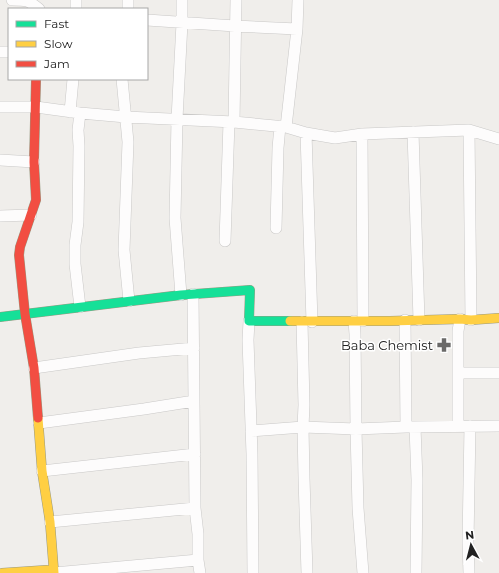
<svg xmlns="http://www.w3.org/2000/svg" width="499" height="573" font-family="Montserrat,sans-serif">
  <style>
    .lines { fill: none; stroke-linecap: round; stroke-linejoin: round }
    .street-casing { stroke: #c9c8c7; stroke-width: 12 }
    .fast-casing { stroke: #999a82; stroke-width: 10 }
    .slow-casing { stroke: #999a82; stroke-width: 10 }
    .jam-casing { stroke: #999a82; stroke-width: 10 }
    .street { stroke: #fdfcfc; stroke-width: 11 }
    .fast { stroke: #16e098; stroke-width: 9 }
    .slow { stroke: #ffcf43; stroke-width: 9 }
    .jam { stroke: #f24e42; stroke-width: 9 }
    .labels { text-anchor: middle; stroke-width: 3; stroke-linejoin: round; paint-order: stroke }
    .poi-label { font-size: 13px; fill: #222; stroke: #fff; text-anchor: end }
  </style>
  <rect width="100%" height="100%" fill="#f0eeeb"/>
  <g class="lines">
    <defs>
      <path id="street" d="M12 0C27 0 28 0 39 9
        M76 0V9
        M128 9V0
        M147 20 235 26 297 29 298 0
        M0 52H9
        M122 79 128 142 124 250 129 301
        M0 107H36L80 113 126 117 234 122 286 127 306 133 335 138 362 134 469 130 499 139
        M70 112 73 79
        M80 113 78 130 79 146 78 222 75 245V264L80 307
        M234 122 236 0
        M286 127 297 29
        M469 130 471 320
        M413 132 419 320
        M306 133 312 322
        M362 134 363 321
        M0 160 34 162
        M0 216 31 215
        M276 228 278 148 280 126
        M225 241 229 122
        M193 294 195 508 198 534V560L200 573
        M181 295 175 218 177 119 182 23V0
        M405 320 406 427 499 426
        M249 321 248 340 252 454 253 573
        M354 321 355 334 356 429 358 508 363 573
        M302 322 304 405 303 427 304 478 307 573
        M34 368 139 353 194 348
        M458 373H499
        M39 423 144 409 194 401
        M458 426V331L460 319
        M415 427 417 480 416 573
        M251 431 303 427 356 429 406 427
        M42 471 195 454
        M50 522 195 508
        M54 573 198 560
        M469 573 468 542 470 426"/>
      <path id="fast" d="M0 317 181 295 250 290 249 321H290"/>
      <path id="slow" d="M290 321H390L460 319 471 320 499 318
        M2 573 47 570 54 573 50 522 42 471 38 418"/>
      <path id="jam" d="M36 79 34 162 36 200 20 247 19 255 25 314 34 368 38 418"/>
    </defs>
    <!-- street casing -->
    <use href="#street" class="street-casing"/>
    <!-- fast casing -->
    <use href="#fast" class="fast-casing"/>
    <!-- slow casing -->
    <use href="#slow" class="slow-casing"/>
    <!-- jam casing -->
    <use href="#jam" class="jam-casing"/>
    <!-- street -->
    <use href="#street" class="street"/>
    <!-- fast -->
    <use href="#fast" class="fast"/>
    <!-- slow -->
    <use href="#slow" class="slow"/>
    <!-- jam -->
    <use href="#jam" class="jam"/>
  </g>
  <!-- icons -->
  <defs>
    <symbol id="pharmacy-bare" viewBox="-9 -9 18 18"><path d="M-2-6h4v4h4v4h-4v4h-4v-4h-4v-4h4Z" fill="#6a6968" stroke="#fff" stroke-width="2.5" paint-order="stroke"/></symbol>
  </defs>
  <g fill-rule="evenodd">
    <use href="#pharmacy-bare" x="434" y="335" width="20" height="20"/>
  </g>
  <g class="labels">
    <!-- poi labels -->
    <g class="poi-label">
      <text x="433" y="350">Baba Chemist</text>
    </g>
  </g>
  <!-- legend -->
  <rect x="8" y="8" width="140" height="72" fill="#ffffff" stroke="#a7a7a7"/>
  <rect x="16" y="21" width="20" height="6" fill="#16e098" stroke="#a7a7a7"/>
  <text x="44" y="28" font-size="12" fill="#222222">Fast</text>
  <rect x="16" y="41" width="20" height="6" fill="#ffcf43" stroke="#a7a7a7"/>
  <text x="44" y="48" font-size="12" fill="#222222">Slow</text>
  <rect x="16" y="61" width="20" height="6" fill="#f24e42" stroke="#a7a7a7"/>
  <text x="44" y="68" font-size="12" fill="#222222">Jam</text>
  <!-- north arrow -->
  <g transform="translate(471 545) rotate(353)" stroke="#ffffff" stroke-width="3" paint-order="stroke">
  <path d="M0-3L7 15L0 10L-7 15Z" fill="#222222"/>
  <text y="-6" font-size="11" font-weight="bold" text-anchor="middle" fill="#222222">N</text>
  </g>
</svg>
